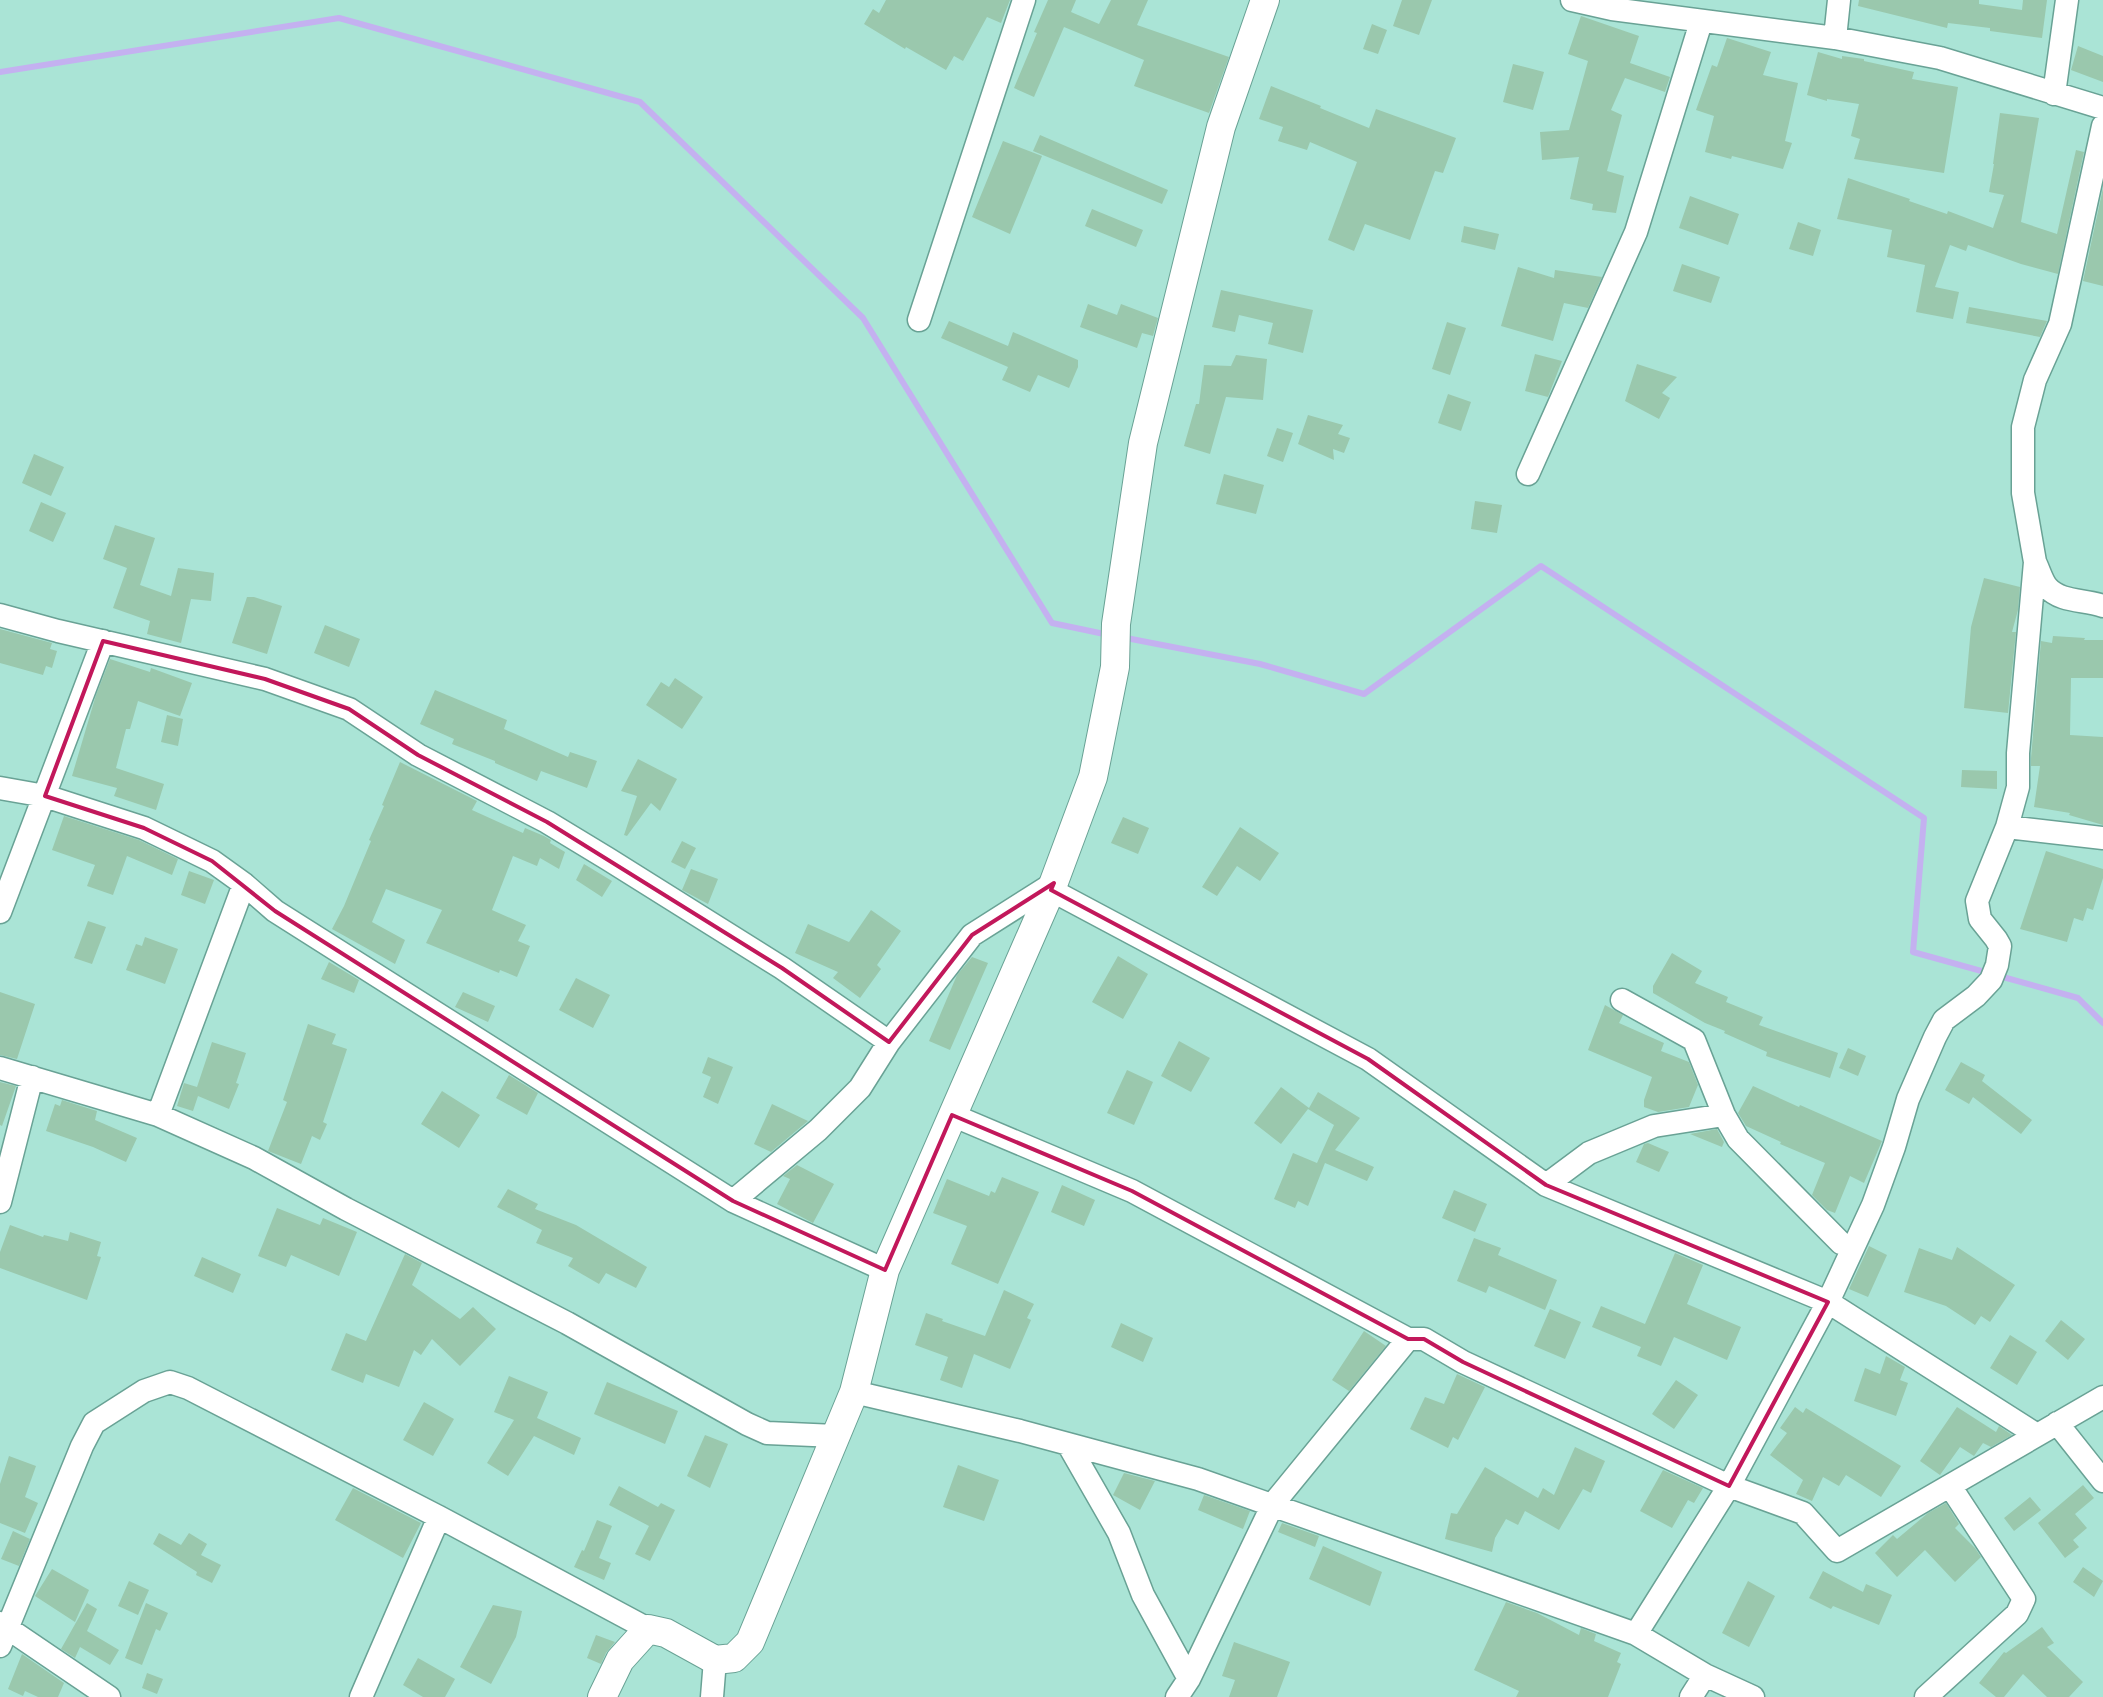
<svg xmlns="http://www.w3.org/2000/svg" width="2103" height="1697" font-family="Montserrat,sans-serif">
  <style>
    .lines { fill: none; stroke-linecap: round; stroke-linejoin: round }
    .stream { stroke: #c4b1f0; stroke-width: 6 }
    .building { fill: #9ac8ad }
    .street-casing { stroke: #69a295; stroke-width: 25 }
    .secondary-casing { stroke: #69a295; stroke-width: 30 }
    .street { stroke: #fff; stroke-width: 22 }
    .secondary { stroke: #fff; stroke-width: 28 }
    .marked { fill: none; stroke: #c2185b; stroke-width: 4; stroke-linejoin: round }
  </style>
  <rect width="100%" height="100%" fill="#aae4d6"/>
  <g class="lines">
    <!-- stream -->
    <path class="stream" d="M0 72 339 18 640 102 863 318 1052 623 1109 635
      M1121 637 1260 664 1364 694 1541 566 1924 818 1913 952 2078 998 2103 1023"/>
  </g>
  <!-- building -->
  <path class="building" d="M886 0H1010L1001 23 987 17 963 61 954 56 946 70 906 47 905 49 864 24 873 9 879 13Z
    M1048 0H1076L1071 12 1099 24 1111 0H1148L1137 25 1229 57 1209 113 1134 86 1144 60 1064 27 1034 97 1014 88 1037 33 1034 32Z
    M1402 0H1432L1419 35 1393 26Z
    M1859 0H1979V4L2022 10 2023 0H2047L2042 38 1990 31V28L1948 23 1947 28 1858 6Z
    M1581 16 1639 36 1630 63 1670 77 1665 92 1625 78 1611 110 1622 115 1607 171 1624 176 1616 213 1592 210 1593 204 1570 199 1579 157 1542 160 1540 132 1569 130 1588 61 1568 54Z
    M1372 24 1387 30 1378 54 1363 49Z
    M1727 38 1771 52 1763 75 1798 83 1785 141 1792 143 1783 169 1732 156 1731 159 1705 152 1714 116 1696 110 1712 65 1717 67Z
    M2078 46 2103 56V82L2071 70Z
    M1818 52 1842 59V56L1864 59V61L1914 72 1912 79 1958 87 1944 173 1854 159 1860 139 1851 136 1859 104 1827 99V101L1807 95Z
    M1513 64 1544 72 1533 110 1503 102Z
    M1271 86 1321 106 1320 108 1369 128 1376 109 1456 138 1443 173 1435 171 1410 240 1365 224 1354 251 1328 240 1357 162 1310 142 1307 150 1278 141 1283 127 1259 119Z
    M2000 113 2039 118 2021 222 2057 234 2076 150 2084 152 2058 274 2021 264 1968 245 1966 251 1950 245 1935 287 1959 292 1953 319 1916 312 1925 265 1887 257 1892 230 1837 219 1848 178 1910 199 1909 201 1947 214 1948 211 1993 228 2004 195 1989 192 1994 164H1993Z
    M1040 135 1168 190 1162 204 1033 151Z
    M1003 141 1042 156 1010 234 972 217Z
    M2103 188V286L2083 281Z
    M1690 196 1739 214 1728 245 1679 228Z
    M1092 209 1143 230 1136 247 1085 226Z
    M1798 222 1821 230 1813 256 1789 249Z
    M1464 226 1499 234 1495 250 1461 242Z
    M1682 264 1720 277 1711 303 1673 291Z
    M1518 267 1554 278 1555 270 1602 277 1588 308 1564 303 1553 341 1501 326Z
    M1221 290 1313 310 1303 353 1268 344 1273 323 1239 315 1235 332 1212 327Z
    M1088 304 1117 315 1121 304 1158 318 1153 336 1142 333 1137 348 1080 327Z
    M1969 307 2047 321 2040 337 1966 323Z
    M949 321 1008 346 1013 332 1078 360V367L1069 388 1038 375 1030 392 1002 380 1008 367 941 338Z
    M1447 322 1466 328 1450 375 1432 369Z
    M1535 354 1562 361 1548 397 1525 391Z
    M1236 355 1267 359 1263 400 1226 397 1210 454 1184 446 1196 404H1199L1204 365 1231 366Z
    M1637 364 1677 377 1662 393 1670 398 1659 419 1625 401Z
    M1448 394 1471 402 1461 431 1438 423Z
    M1308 415 1343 425 1338 434 1350 438 1344 453 1333 449 1334 460 1298 444Z
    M1277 428 1293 433 1283 462 1267 456Z
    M34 454 64 467 51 496 22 483Z
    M1224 474 1264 485 1256 514 1216 504Z
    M1475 501 1502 505 1497 533 1471 529Z
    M41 502 66 513 53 542 29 531Z
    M115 525 155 538 140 585 171 596 178 568 214 573 211 601 191 599 181 643 147 634 150 621 113 608 127 568 103 559Z
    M1984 578 2020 587 2018 610 2012 632H2016L2008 713 1964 708 1971 627Z
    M247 597H254L282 606 267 654 232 643Z
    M325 625 360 639 349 667 314 653Z
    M0 629 52 643 50 649 57 651 52 668 46 666 43 675 0 663Z
    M2053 636 2085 638 2084 640H2103V678H2071L2070 735 2103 737V825L2069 815 2070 813 2034 807 2040 766H2031V758L2041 641 2052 643Z
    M110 659 150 672 151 668 192 683 180 716 138 701 130 729H126L116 768 164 784 156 810 114 796 117 788 72 776 96 695Z
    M675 678 703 697 682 729 646 705 661 682 669 687Z
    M435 690 507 720 504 729 568 757 570 752 597 761 587 788 541 771 537 781 495 763V761L452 744 454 739 420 724Z
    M167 715 183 719 178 746 161 742Z
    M638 759 677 779 660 811 651 803 627 836 624 835 637 796 621 791Z
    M400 762 477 801 472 810 523 833 525 828 544 836 551 840 550 843 565 852 559 869 540 858 537 866 513 856 492 910 526 925 518 941 530 946 517 977 500 970 499 973 426 943 442 910 386 889 372 922 405 940 395 964 332 929 344 906 371 841 369 840 384 806 382 805Z
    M1962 770 1997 771V789L1961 787Z
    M64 816 139 840 178 859 172 875 127 856 113 895 87 886 95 865 52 850Z
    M1123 817 1149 828 1138 854 1111 843Z
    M1240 827 1279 853 1260 881 1237 866 1217 896 1202 887Z
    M682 841 696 848 685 869 671 862Z
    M2046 851 2103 869V878L2093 910 2087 908 2083 921 2074 918 2067 942 2020 929Z
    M584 864 612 881 602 897 576 880Z
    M691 869 718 879 708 904 682 890Z
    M189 871 214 880 205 904 181 895Z
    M871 910 901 931 877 965 881 969 860 998 833 978 838 972 795 953 808 924 849 942Z
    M88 921 106 927 92 964 74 958Z
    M145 937 178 949 165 984 126 970 136 944 142 946Z
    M1672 953 1702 971 1695 983 1728 997 1726 1002 1763 1017 1759 1025 1838 1053 1830 1078 1766 1056 1767 1052 1724 1033 1725 1031 1705 1023 1653 993V986Z
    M1118 956 1148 974 1123 1019 1092 1002Z
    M972 957 988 963 950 1050 929 1041 957 975Z
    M329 962 359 980 354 993 321 979Z
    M576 978 610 995 593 1028 559 1010Z
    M0 992 35 1004 17 1059 0 1055Z
    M463 992 495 1006 488 1022 455 1007Z
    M1605 1005 1623 1015 1619 1023 1664 1043 1661 1051 1689 1062 1698 1085 1689 1107 1658 1112 1644 1107V1100L1652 1077 1588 1050Z
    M308 1024 336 1034 332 1044 347 1049 323 1122 327 1124 320 1140 312 1136 301 1164 268 1151 287 1102 283 1100Z
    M1179 1041 1210 1058 1191 1092 1161 1076Z
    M212 1042 246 1053 236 1083 239 1084 229 1109 198 1096 193 1111 177 1106 184 1083 197 1087Z
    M1848 1048 1866 1056 1858 1076 1839 1068Z
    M708 1057 733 1067 718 1104 703 1097 711 1077 702 1073Z
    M1961 1062 1985 1075 1982 1081 2032 1120 2021 1134 1973 1097 1969 1104 1945 1090Z
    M1127 1070 1153 1082 1134 1125 1107 1113Z
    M509 1075 538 1093 527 1115 496 1098Z
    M0 1082 16 1086 2 1126 0 1125Z
    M1753 1086 1799 1107 1800 1105 1882 1141 1864 1183 1850 1176 1835 1213 1827 1210 1812 1195 1825 1163 1780 1144 1781 1142 1746 1126 1738 1113Z
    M1281 1087 1309 1108 1318 1092 1360 1118 1335 1150 1374 1167 1367 1181 1325 1163 1308 1206 1298 1201 1295 1208 1274 1199 1293 1153 1317 1163 1334 1125 1308 1109 1281 1144 1254 1123Z
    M442 1091 480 1115 459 1148 421 1124Z
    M62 1100 97 1111 95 1120 137 1138 126 1162 93 1147 46 1131 55 1104 60 1106Z
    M772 1104 808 1121 771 1152 754 1144Z
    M1717 1129 1724 1142 1722 1147 1690 1134Z
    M1648 1143 1669 1152 1659 1172 1636 1162 1644 1144Z
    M797 1165 834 1184 813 1223 777 1204 790 1179 783 1176Z
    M1002 1177 1039 1192 998 1284 951 1264 967 1226 933 1213 947 1179 989 1196 991 1191 995 1193Z
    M1062 1185 1095 1200 1084 1226 1051 1212Z
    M508 1189 538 1204 535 1209 576 1225 647 1267 636 1288 606 1273 599 1284 568 1266 573 1258 536 1243 542 1230 497 1207Z
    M1454 1190 1487 1204 1475 1232 1442 1218Z
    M277 1208 320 1225 323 1218 357 1232 339 1276 291 1255 286 1267 258 1256Z
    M10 1225 43 1237 44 1235 68 1241 70 1232 101 1242 97 1256 101 1257 87 1300 0 1268V1252Z
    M1474 1238 1501 1248 1498 1255 1557 1280 1545 1310 1489 1286 1486 1293 1457 1281Z
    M1869 1246 1887 1255 1868 1297 1849 1289Z
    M1957 1247 2015 1285 1990 1322 1981 1316 1975 1325 1946 1306 1904 1292 1919 1248 1952 1260Z
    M1675 1253 1703 1265 1687 1304 1741 1327 1727 1360 1674 1337 1661 1366 1637 1356 1641 1347 1592 1327 1601 1306 1645 1324Z
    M405 1254 422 1263 412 1285 460 1319 473 1307 496 1329 460 1366 432 1339 421 1355 414 1350 399 1387 366 1374 363 1383 331 1370 346 1333 366 1341Z
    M202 1257 241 1274 233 1293 194 1276Z
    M1004 1290 1034 1304 1027 1318 1031 1320 1010 1369 974 1354 962 1388 940 1380 948 1357 915 1345 926 1313 943 1319 942 1321 985 1336Z
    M1550 1309 1581 1322 1565 1359 1534 1346Z
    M2061 1320 2085 1339 2068 1360 2045 1341Z
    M1121 1323 1153 1338 1143 1362 1111 1347Z
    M1364 1331 1386 1346 1349 1391 1332 1380Z
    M2010 1335 2037 1352 2017 1385 1990 1368Z
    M1886 1356 1905 1367 1900 1380 1908 1383 1896 1416 1854 1401 1865 1368 1880 1374Z
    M1457 1374 1485 1387 1458 1440 1453 1437 1448 1448 1410 1429 1425 1397 1444 1404Z
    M509 1376 548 1392 537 1418 581 1438 574 1455 534 1436 508 1476 487 1463 514 1420 494 1412Z
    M1676 1380 1698 1395 1674 1429 1652 1414Z
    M607 1382 678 1411 665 1444 594 1414Z
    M424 1402 454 1419 433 1456 403 1440Z
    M1795 1407 1803 1413 1806 1408 1901 1466 1881 1497 1846 1475 1839 1486 1823 1477 1812 1501 1796 1494 1803 1480 1770 1455 1787 1433 1780 1428Z
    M1957 1407 1996 1432 1999 1426 2012 1435 1991 1447 1983 1443 1974 1456 1960 1447 1940 1475 1920 1461Z
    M705 1435 728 1444 710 1488 687 1476Z
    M1575 1447 1605 1461 1591 1493 1583 1489 1559 1530 1525 1511 1518 1525 1506 1519 1495 1538 1492 1552 1445 1539 1451 1513 1457 1514 1485 1467 1538 1498 1543 1488 1554 1495Z
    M9 1456 36 1466 25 1497 38 1503 25 1533 0 1523V1484Z
    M958 1465 999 1480 984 1521 943 1507Z
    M1663 1470 1703 1488 1694 1503 1688 1500 1672 1528 1640 1511Z
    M1124 1473 1155 1481 1140 1510 1113 1495Z
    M2083 1485 2094 1498 2075 1514 2087 1528 2073 1540 2079 1547 2065 1558 2038 1523Z
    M619 1486 658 1507 661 1503 675 1510 650 1561 635 1554 649 1526 609 1505Z
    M353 1488 421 1523 403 1558 335 1520Z
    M1204 1495 1250 1511 1243 1529 1198 1510Z
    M2030 1497 2041 1510 2014 1531 2004 1518Z
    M1946 1503 1959 1524 1955 1528 1975 1548 1981 1557 1955 1582 1925 1550 1897 1577 1875 1553 1893 1535 1897 1539 1928 1513Z
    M597 1520 612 1526 599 1558 611 1563 604 1580 574 1567 582 1550 584 1551Z
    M1282 1523 1319 1536 1315 1547 1278 1532Z
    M13 1531 30 1539 19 1566 1 1559Z
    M159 1533 181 1545 189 1533 207 1544 201 1555 221 1565 212 1583 196 1575 197 1572 153 1544Z
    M1323 1546 1382 1572 1370 1606 1309 1579Z
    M2083 1567 2103 1581 2094 1597 2073 1582Z
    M52 1569 89 1590 75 1622 35 1596Z
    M1823 1571 1863 1592 1866 1584 1892 1595 1879 1625 1833 1606 1831 1609 1809 1598Z
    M129 1581 149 1590 138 1615 118 1606Z
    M1748 1581 1775 1596 1749 1647 1722 1633Z
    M1506 1602 1537 1613 1579 1635 1581 1628 1596 1634 1594 1641 1621 1653 1617 1662 1621 1664 1608 1697H1516L1519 1691 1474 1670Z
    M87 1603 97 1609 87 1631 119 1650 110 1665 80 1647 75 1658 61 1649Z
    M146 1603 168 1613 160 1631 156 1629 142 1665 125 1658Z
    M493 1605 522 1611 516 1637 491 1684 460 1667Z
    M2042 1627 2054 1643 2047 1647 2083 1682 2069 1697H2047L2023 1674 2004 1697H1996L1979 1683 2004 1652 2006 1653Z
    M596 1635 615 1642 606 1653 601 1664 587 1658Z
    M1234 1642 1290 1662 1277 1697H1229L1235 1680 1222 1676Z
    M22 1654 64 1683 58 1697H38L25 1691 23 1696 8 1689Z
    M418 1658 455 1679 445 1697H423L403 1685Z
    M147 1673 163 1679 157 1694 142 1688Z"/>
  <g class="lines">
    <defs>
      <path id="street" d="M1572 0 1612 9 1835 38 1940 58 2103 108
        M1835 38 1839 0
        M2054 94 2067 0
        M919 320 1024 0
        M1528 474 1636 232 1701 22
        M2035 562C2039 570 2042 581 2047 587 2061 603 2085 599 2103 606
        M0 615 58 631 265 679 349 709 418 755 547 822 608 859 782 968 889 1042
        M0 788 45 796 144 828 212 861 244 884 275 911 733 1201 885 1270
        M2007 827 2103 838
        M1051 890 1368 1059 1546 1185 1828 1302 2037 1435
        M0 912 103 641
        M1622 1000 1694 1040 1724 1115
        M0 1068 158 1115 254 1158 346 1209 567 1323 747 1424 767 1433 836 1436
        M158 1115 244 884
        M952 1115 1132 1191 1408 1339H1424L1463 1362 1729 1486 1803 1513 1837 1551 2103 1397
        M1546 1185 1589 1153 1654 1126 1724 1115 1738 1139 1841 1243
        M733 1201 818 1130 860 1088 889 1042 972 935 1054 883
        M0 1202 32 1077
        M854 1392 1020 1431 1198 1479 1636 1634 1705 1675 1753 1697
        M2057 1423 2103 1481
        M1068 1444 1119 1533 1143 1595 1189 1679
        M0 1623 109 1697
        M1636 1634 1729 1486 1828 1302 1873 1205 1894 1147 1908 1099 1935 1037 1944 1020 1976 996 1991 980 1997 965 2000 946 1996 939 1980 919 1977 901 2007 827 2018 787V753L2035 562 2023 493V427L2035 380 2060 324 2103 126
        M0 1646 82 1446 94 1423 144 1391 170 1382 188 1388 439 1517 648 1629
        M361 1697 439 1517
        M712 1697 715 1660
        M1177 1697 1189 1679 1273 1504 1408 1339
        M1691 1697 1705 1675
        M1926 1697 2017 1614 2024 1599 1950 1486"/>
      <path id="secondary" d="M602 1697 620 1660 648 1629 666 1633 715 1660 734 1658 750 1642 854 1392 885 1270 1051 890 1093 777 1115 667 1116 624 1143 443 1221 127 1265 0"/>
    </defs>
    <!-- street casing -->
    <use href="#street" class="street-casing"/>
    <!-- secondary casing -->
    <use href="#secondary" class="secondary-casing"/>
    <!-- street -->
    <use href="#street" class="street"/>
    <!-- secondary -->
    <use href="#secondary" class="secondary"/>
  </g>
  <!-- marked area -->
  <path class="marked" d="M103 641 265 679 349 709 418 755 547 822 782 968 889 1042 972 935 1054 883 1051 890 1368 1059 1546 1185 1828 1302 1729 1486 1463 1362 1424 1339H1408L1132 1191 952 1115 885 1270 733 1201 275 911 212 861 144 828 45 796Z"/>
</svg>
